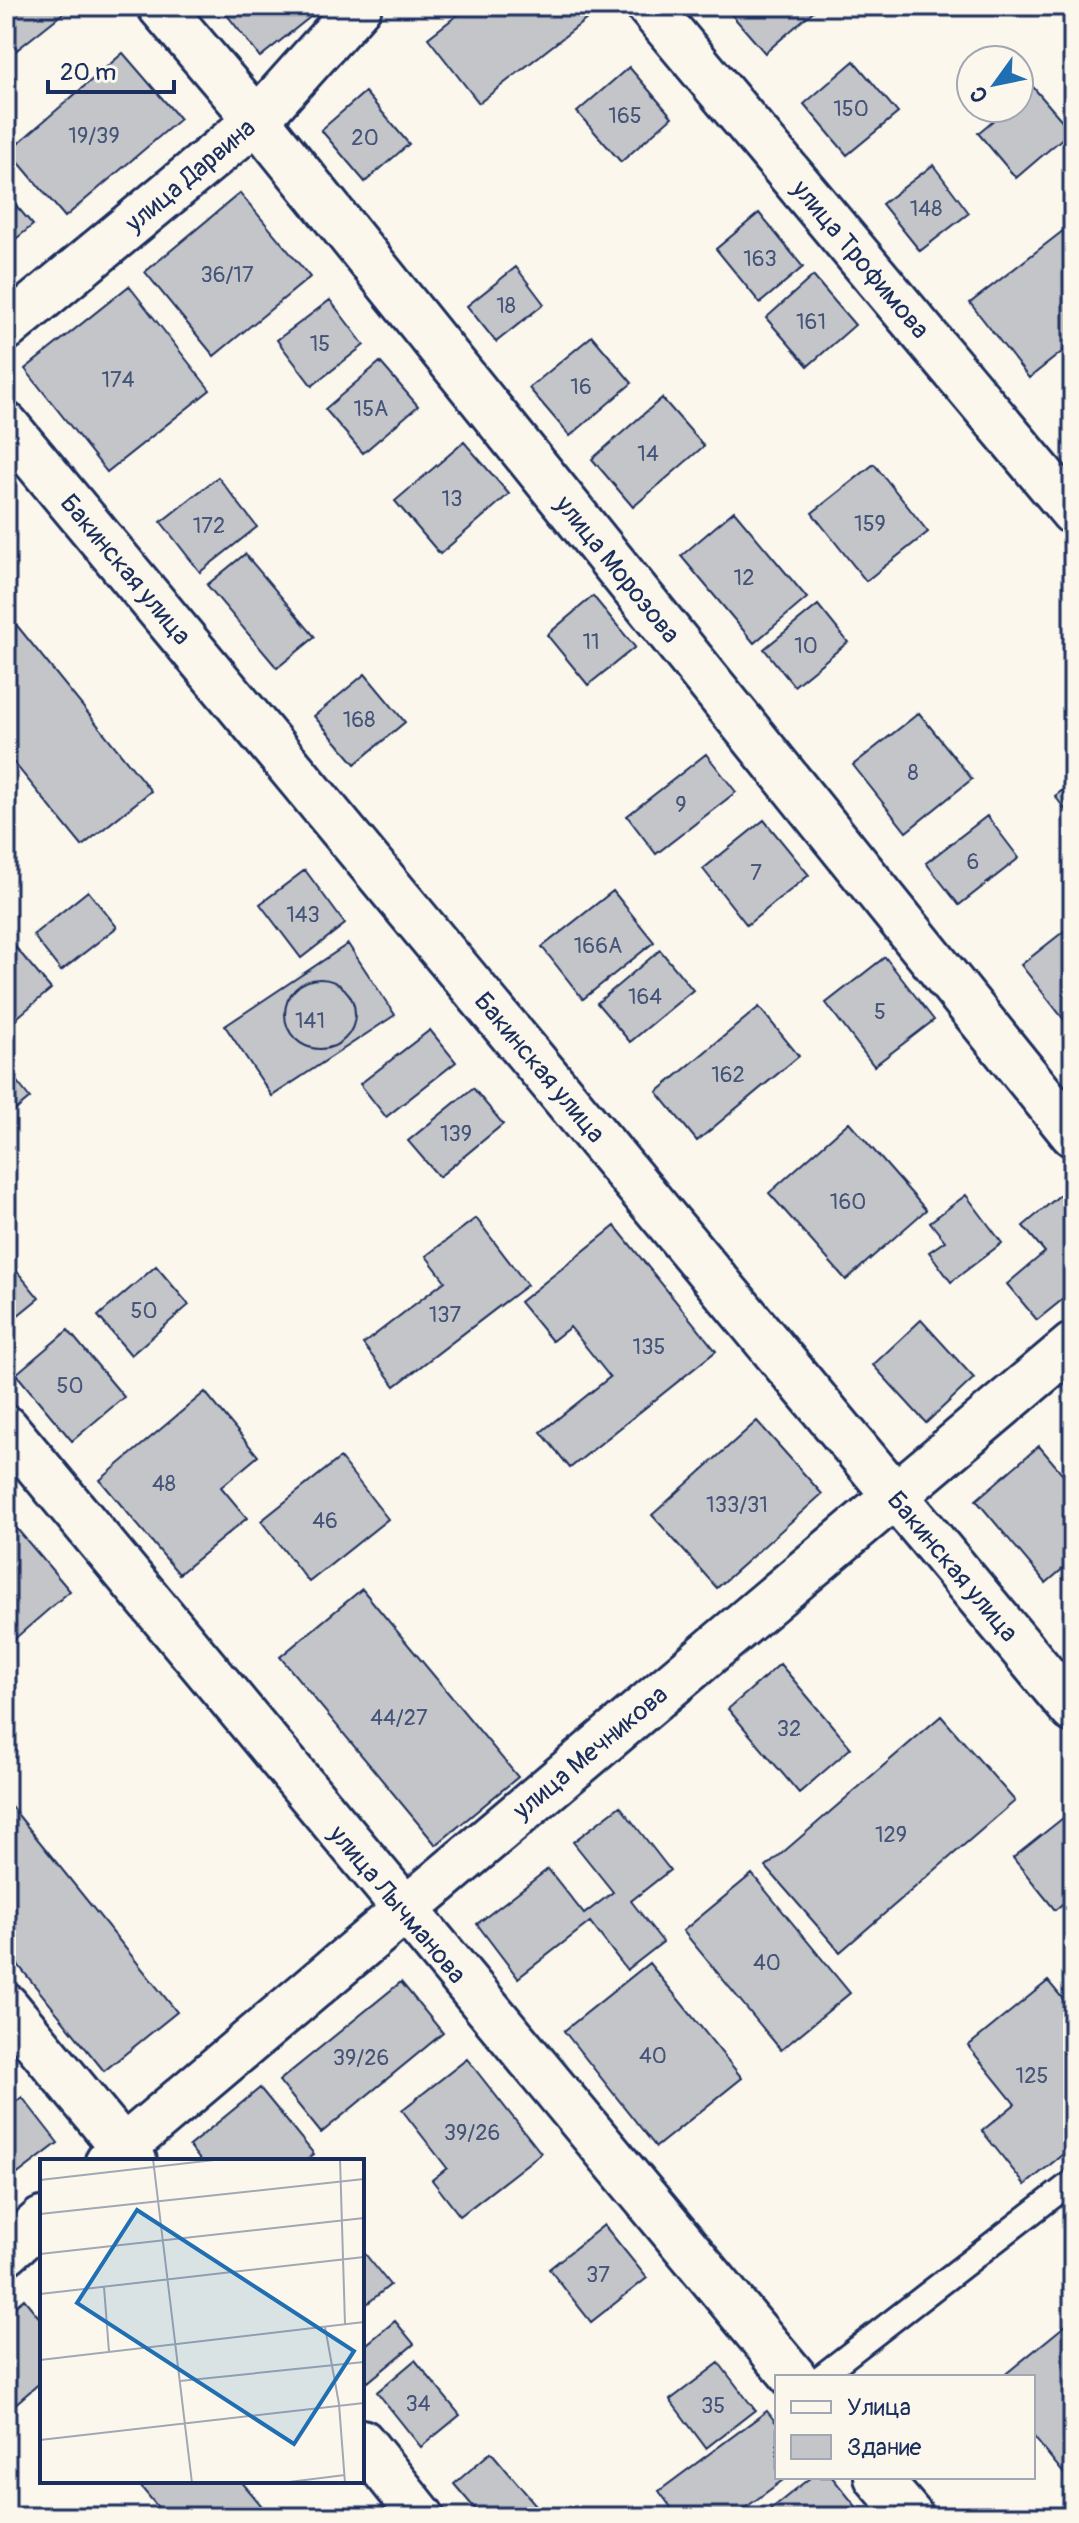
<svg xmlns="http://www.w3.org/2000/svg" width="1079" height="2523" font-family="Pangolin,sans-serif">
  <style>
    .building { fill: #c3c5c9; stroke: #1b2f5e; stroke-width: 2 }
    .lines { fill: none; stroke-linecap: round; stroke-linejoin: round }
    .lane-casing { stroke: #1b2f5e; stroke-width: 28 }
    .street-casing { stroke: #1b2f5e; stroke-width: 50 }
    .secondary-casing { stroke: #1b2f5e; stroke-width: 50 }
    .lane { stroke: #fbf7ec; stroke-width: 22 }
    .street { stroke: #fbf7ec; stroke-width: 44 }
    .secondary { stroke: #fbf7ec; stroke-width: 44 }
    .labels { text-anchor: middle; stroke-width: 8; stroke-linejoin: round; paint-order: stroke }
    .number-label { font-size: 22px; fill: #455479 }
    .street-label { font-size: 26px; fill: #1b2f5e; stroke: #fbf7ec }
    .inset-road { fill: none; stroke: #a1a7b3; stroke-width: 2 }
    .view { fill: #1f6fb2; fill-opacity: 0.15; stroke: #1f6fb2; stroke-width: 4 }
    .inset-edge { fill: none; stroke: #1b2f5e; stroke-width: 4 }
  </style>
  <rect width="100%" height="100%" fill="#fbf7ec"/>
  <filter id="ink" filterUnits="userSpaceOnUse"><feTurbulence type="fractalNoise" baseFrequency=".0125" numOctaves="2"/><feDisplacementMap in="SourceGraphic" scale="16" xChannelSelector="R" yChannelSelector="G"/><feConvolveMatrix kernelMatrix="1 2 1 2 8 2 1 2 1" color-interpolation-filters="sRGB"/></filter>
  <g filter="url(#ink)">
    <!-- building -->
    <path class="building" d="M6 6H72L8 57Z
      M220 6H324L260 57Z
      M469 6H579L588 18 479 103 428 38Z
      M724 6H819L765 53Z
      M123 53 180 119 65 217 9 151Z
      M854 61 898 113 847 155 804 104Z
      M629 67 672 117 621 162 577 112Z
      M1033 87 1071 131 1016 178 978 133 1008 108H1019V99Z
      M365 92 409 144 365 182 321 130Z
      M933 165 969 213 920 251 882 204Z
      M240 193 310 277 214 356 145 272Z
      M6 194 33 225 6 247Z
      M759 213 803 267 760 303 716 249Z
      M1073 223V343L1029 378 970 303Z
      M516 267 544 304 496 342 467 306Z
      M813 276 855 325 808 366 766 318Z
      M129 286 210 390 107 472 25 369Z
      M330 300 364 345 312 386 277 340Z
      M592 336 632 383 570 436 529 388Z
      M380 362 418 406 363 453 325 409Z
      M662 398 704 446 633 507 592 459Z
      M464 442 509 494 440 554 395 501Z
      M874 464 928 532 866 581 812 513Z
      M218 477 257 527 200 572 161 522Z
      M734 511 807 598 754 643 681 556Z
      M245 554 315 637 277 668 207 585Z
      M593 596 635 647 588 685 547 635Z
      M818 605 848 642 794 686 764 649Z
      M6 612 151 791 82 846 6 753Z
      M365 674 405 722 355 764 314 716Z
      M919 713 972 779 906 832 853 765Z
      M706 754 736 792 656 854 627 816Z
      M1073 782V820L1055 796Z
      M987 816 1019 858 959 905 926 863Z
      M764 820 809 875 747 925 703 869Z
      M305 870 345 924 301 958 260 904Z
      M88 891 117 927 61 971 33 935Z
      M613 891 654 942 583 999 542 947Z
      M1073 924V1029L1072 1030 1021 965Z
      M6 936 51 989 6 1027Z
      M348 944 395 1015 272 1096 225 1026Z
      M660 950 693 990 630 1042 597 1003Z
      M885 957 934 1020 874 1066 826 1003Z
      M285 1014a35 35 0 1 1 70 0a35 35 0 1 1-70 0Z
      M759 1007 799 1056 697 1141 657 1092Z
      M430 1030 456 1062 386 1117 360 1084Z
      M6 1068 30 1098 6 1118Z
      M473 1088 503 1124 439 1177 408 1141Z
      M849 1122 926 1210 846 1280 769 1193Z
      M966 1195 1002 1243 951 1282 929 1252 945 1241 930 1222Z
      M1060 1195 1073 1211V1291L1037 1320 1007 1284 1045 1252 1023 1226Z
      M476 1218 527 1285 395 1386 363 1344 445 1281 426 1256Z
      M615 1226 716 1351 570 1468 541 1432 610 1377 570 1327 552 1341 520 1302Z
      M6 1258 39 1298 6 1325Z
      M156 1266 189 1305 131 1355 98 1316Z
      M921 1320 974 1378 926 1423 873 1365Z
      M68 1330 124 1397 72 1441 16 1374Z
      M205 1392 258 1456 221 1487 247 1518 179 1574 100 1480Z
      M757 1421 822 1494 717 1588 652 1515Z
      M1039 1446 1073 1486V1560L1046 1583 976 1500Z
      M340 1458 388 1519 309 1582 261 1521Z
      M6 1516 70 1591 11 1642 6 1637Z
      M362 1589 518 1777 436 1845 280 1657Z
      M780 1664 851 1748 799 1793 728 1709Z
      M941 1716 1015 1801 840 1952 766 1867Z
      M6 1800 177 2012 104 2071 6 1950Z
      M620 1806 670 1870 631 1901 663 1942 627 1970 590 1922 518 1978 477 1924 548 1869 584 1914 613 1892 573 1842Z
      M1073 1810V1895L1055 1910 1013 1858Z
      M752 1874 850 1993 781 2050 683 1931Z
      M649 1963 742 2078 656 2147 564 2031Z
      M1048 1981 1073 2011V2146L1025 2185 982 2131 1015 2104 968 2046Z
      M401 1982 443 2033 321 2133 279 2081Z
      M467 2059 541 2153 460 2216 432 2180 447 2168 402 2110Z
      M260 2088 314 2154 305 2161H201L189 2146Z
      M22 2097 58 2143 11 2179 6 2172V2110Z
      M604 2225 647 2278 591 2322 549 2269Z
      M362 2250 390 2285 362 2308Z
      M24 2299 42 2321V2381L6 2412V2314Z
      M1073 2319V2485L1033 2436V2377H1002Z
      M395 2321 414 2344 368 2382 362 2375V2348Z
      M415 2360 460 2415 421 2447 377 2392Z
      M719 2363 755 2410 706 2448 670 2400Z
      M767 2411 777 2424V2477H787L733 2517H678L659 2491Z
      M491 2452 546 2517H482L454 2484Z
      M811 2477H832L863 2515 761 2517Z
      M136 2481H241L271 2517H166Z"/>
    <g class="lines">
      <defs>
        <path id="lane" d="M820 2377 1073 2181"/>
        <path id="street" d="M160 6 257 120 1073 1134
          M649 6 1073 512
          M6 328 257 120 359 6
          M6 1428 794 2377
          M6 2006 134 2161
          M108 2161 1073 1345
          M6 2252 42 2220
          M362 2442 422 2517
          M877 2477 911 2517"/>
        <path id="secondary" d="M6 425 1073 1710"/>
      </defs>
      <!-- lane casing -->
      <use href="#lane" class="lane-casing"/>
      <!-- street casing -->
      <use href="#street" class="street-casing"/>
      <!-- secondary casing -->
      <use href="#secondary" class="secondary-casing"/>
      <!-- lane -->
      <use href="#lane" class="lane"/>
      <!-- street -->
      <use href="#street" class="street"/>
      <!-- secondary -->
      <use href="#secondary" class="secondary"/>
    </g>
  </g>
  <g class="labels">
    <!-- number labels -->
    <g class="number-label">
      <text x="851" y="116">150</text>
      <text x="625" y="123">165</text>
      <text x="94" y="143">19/39</text>
      <text x="365" y="145">20</text>
      <text x="926" y="216">148</text>
      <text x="760" y="266">163</text>
      <text x="227" y="282">36/17</text>
      <text x="506" y="313">18</text>
      <text x="811" y="329">161</text>
      <text x="320" y="351">15</text>
      <text x="118" y="387">174</text>
      <text x="581" y="394">16</text>
      <text x="371" y="416">15А</text>
      <text x="648" y="461">14</text>
      <text x="452" y="506">13</text>
      <text x="870" y="531">159</text>
      <text x="209" y="533">172</text>
      <text x="744" y="585">12</text>
      <text x="591" y="649">11</text>
      <text x="806" y="653">10</text>
      <text x="359" y="727">168</text>
      <text x="913" y="780">8</text>
      <text x="681" y="812">9</text>
      <text x="973" y="869">6</text>
      <text x="756" y="880">7</text>
      <text x="303" y="922">143</text>
      <text x="598" y="953">166А</text>
      <text x="645" y="1004">164</text>
      <text x="880" y="1019">5</text>
      <text x="310" y="1028">141</text>
      <text x="728" y="1082">162</text>
      <text x="456" y="1141">139</text>
      <text x="848" y="1209">160</text>
      <text x="144" y="1318">50</text>
      <text x="445" y="1322">137</text>
      <text x="649" y="1354">135</text>
      <text x="70" y="1393">50</text>
      <text x="164" y="1491">48</text>
      <text x="737" y="1512">133/31</text>
      <text x="325" y="1528">46</text>
      <text x="399" y="1725">44/27</text>
      <text x="789" y="1736">32</text>
      <text x="891" y="1842">129</text>
      <text x="767" y="1970">40</text>
      <text x="653" y="2063">40</text>
      <text x="361" y="2065">39/26</text>
      <text x="1032" y="2083">125</text>
      <text x="472" y="2140">39/26</text>
      <text x="598" y="2282">37</text>
      <text x="418" y="2411">34</text>
      <text x="713" y="2413">35</text>
    </g>
    <!-- street labels -->
    <g class="street-label">
      <text transform="translate(190 175) rotate(-40)" y="9">улица Дарвина</text>
      <text transform="translate(861 259) rotate(50)" y="9">улица Трофимова</text>
      <text transform="translate(126 569) rotate(50)" y="9">Бакинская улица</text>
      <text transform="translate(618 569) rotate(51)" y="9">улица Морозова</text>
      <text transform="translate(540 1067) rotate(50)" y="9">Бакинская улица</text>
      <text transform="translate(953 1566) rotate(50)" y="9">Бакинская улица</text>
      <text transform="translate(590 1752) rotate(-40)" y="9">улица Мечникова</text>
      <text transform="translate(398 1904) rotate(50)" y="9">улица Лычманова</text>
    </g>
  </g>
  <!-- overview -->
  <g transform="translate(40 2159)">
    <rect width="324" height="324" fill="#fbf7ec"/>
    <path class="inset-road" d="M113 0 152 324M300 0 305 165M0 21 183 0M0 55 324 20M0 95 324 59M64 128 69 193M0 135 324 98M285 168 299 245 305 324M0 201 324 163M140 222 324 203M0 281 324 244M241 324 305 316"/>
    <path class="view" d="M97 51 314 192 254 285 37 144Z"/>
    <rect width="324" height="324" class="inset-edge"/>
  </g>
  <!-- margin -->
  <rect width="1079" height="2523" fill="none" stroke="#fbf7ec" stroke-width="32"/>
  <rect x="16" y="16" width="1047" height="2491" fill="none" stroke="#1b2f5e" stroke-width="3" filter="url(#ink)"/>
  <!-- legend -->
  <rect x="775" y="2375" width="260" height="104" fill="#fbf7ec" stroke="#a1a7b3" stroke-width="2"/>
  <rect x="791" y="2401" width="40" height="12" fill="#fbf7ec" stroke="#a1a7b3" stroke-width="2"/>
  <text x="847" y="2415" font-size="24" fill="#1b2f5e">Улица</text>
  <rect x="791" y="2435" width="40" height="24" fill="#c3c5c9" stroke="#a1a7b3" stroke-width="2"/>
  <text x="847" y="2455" font-size="24" fill="#1b2f5e">Здание</text>
  <!-- north arrow -->
  <g transform="translate(995 84) rotate(237)"><circle r="38" fill="#fbf7ec" stroke="#a1a7b3" stroke-width="2"/>
  <path d="M0-6L14 30L0 20L-14 30Z" fill="#1f6fb2"/>
  <text y="-12" font-size="22" font-weight="bold" text-anchor="middle" fill="#1b2f5e">С</text>
  </g>
  <!-- scale -->
  <path d="M48 80v12h126v-12" fill="none" stroke="#1b2f5e" stroke-width="4"/>
  <text x="60" y="80" font-size="24" fill="#1b2f5e" stroke="#fbf7ec" stroke-width="6" paint-order="stroke">20 m</text>
</svg>
